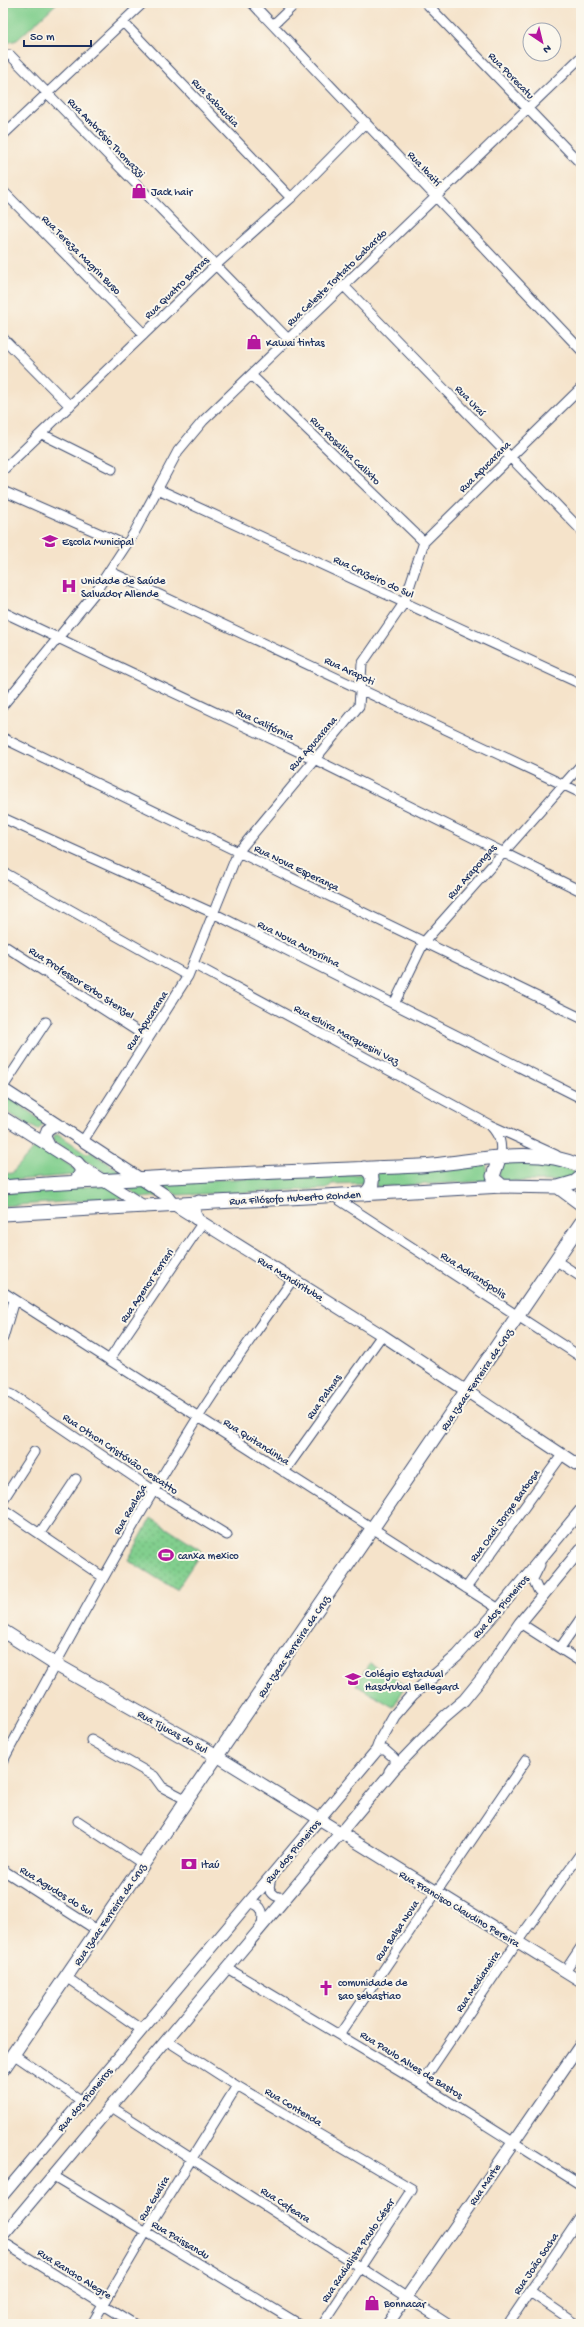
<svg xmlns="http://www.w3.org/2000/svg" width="584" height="2327" font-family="'Gochi Hand',sans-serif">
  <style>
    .grass { fill: #82cf8e; stroke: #4e7f76 }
    .park { fill: url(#park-dots); stroke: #4e7f76 }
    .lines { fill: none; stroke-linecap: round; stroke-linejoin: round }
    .minor-casing { stroke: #3c4a6e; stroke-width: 11 }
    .tertiary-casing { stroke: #3c4a6e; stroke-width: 13 }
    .secondary-casing { stroke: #3c4a6e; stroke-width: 15 }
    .minor { stroke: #fff; stroke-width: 9 }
    .tertiary { stroke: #fff; stroke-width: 11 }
    .secondary { stroke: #fff; stroke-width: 13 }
    .labels { text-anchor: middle; stroke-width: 4; stroke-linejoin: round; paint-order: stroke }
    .street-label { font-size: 11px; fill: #1b2f5e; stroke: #fbf7ec }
    .poi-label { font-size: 11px; fill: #1b2f5e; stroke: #fbf7ec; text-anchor: start }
  </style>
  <defs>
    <pattern id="park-dots" width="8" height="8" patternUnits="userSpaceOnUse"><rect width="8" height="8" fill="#82cf8e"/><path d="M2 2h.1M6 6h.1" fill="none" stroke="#6aa877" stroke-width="1.8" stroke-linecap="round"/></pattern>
  </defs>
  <rect width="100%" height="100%" fill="#fbf7ec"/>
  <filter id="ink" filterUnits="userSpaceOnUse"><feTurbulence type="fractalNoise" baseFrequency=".025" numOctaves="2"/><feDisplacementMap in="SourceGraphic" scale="8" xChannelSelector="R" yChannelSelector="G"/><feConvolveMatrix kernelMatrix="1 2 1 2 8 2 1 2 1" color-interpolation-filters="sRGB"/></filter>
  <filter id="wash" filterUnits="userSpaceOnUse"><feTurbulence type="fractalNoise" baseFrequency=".012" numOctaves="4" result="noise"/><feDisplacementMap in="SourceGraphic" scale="16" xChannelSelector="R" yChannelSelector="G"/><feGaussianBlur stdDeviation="0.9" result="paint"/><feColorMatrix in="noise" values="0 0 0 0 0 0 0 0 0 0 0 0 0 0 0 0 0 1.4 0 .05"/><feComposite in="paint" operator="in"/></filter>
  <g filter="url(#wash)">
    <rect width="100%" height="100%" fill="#f5e3ca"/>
    <!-- grass -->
    <path class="grass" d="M3 3H57L17 40 3 44Z
      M3 1092 44 1123 38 1130 3 1110Z
      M58 1134 86 1153 91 1152 123 1173H106L53 1141V1136Z
      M38 1144 75 1169V1175L3 1181V1174L12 1173Z
      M486 1162 489 1181 376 1187 377 1173Z
      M505 1162C530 1162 554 1163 578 1172L574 1181H505L499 1176 500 1167Z
      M366 1174 369 1177 365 1183 332 1184 327 1189 177 1195 157 1182Z
      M141 1184 159 1196 142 1198 123 1185Z
      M108 1185 125 1198 3 1206V1193Z
      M370 1663 406 1686 393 1707 356 1685Z"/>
    <!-- park -->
    <path class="park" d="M151 1518 202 1551 176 1590 128 1560Z"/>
  </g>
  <g filter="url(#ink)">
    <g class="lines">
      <defs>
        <path id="minor" d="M252 3 581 350
          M426 3 581 164
          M123 22 291 198
          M273 25 296 3
          M3 55H10L288 339
          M3 135 143 3
          M3 191 144 334
          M344 286 581 530
          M3 338 70 406
          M251 375 424 542
          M42 434 112 469
          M3 470 216 265 291 198 366 122
          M158 489 581 684
          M3 491 126 545
          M109 571 581 793
          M3 612 314 759 581 891
          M3 705 94 594 134 533 178 451 203 421 581 57
          M3 738 581 1018
          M3 818 213 913 581 1098
          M3 872 188 976
          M3 945 148 1038
          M193 964 490 1125 556 1155
          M394 1004 424 942 581 765
          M3 1087 46 1022
          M491 1126C500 1136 502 1144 500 1156
          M83 1141 188 976 238 852 359 706 362 664 404 603 424 542 581 388
          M333 1196 581 1357
          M555 1260 581 1277
          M3 1292 499 1609
          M3 1338 14 1300
          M109 1360 203 1222
          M3 1391 13 1395 153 1490 227 1535
          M284 1472 382 1335
          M3 1500 34 1452
          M3 1509 103 1577
          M40 1533 76 1479
          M540 1565 533 1579 538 1590 544 1594
          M466 1588 562 1455
          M520 1623 581 1662
          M560 1648 581 1618
          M91 1740 154 1776 162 1787 187 1800
          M377 1750H385L394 1758V1764L389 1771
          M3 1761C65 1645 128 1530 197 1419 227 1371 261 1325 293 1279
          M78 1821 143 1864
          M3 1870 98 1931
          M271 1877 269 1888C273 1896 277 1898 286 1897
          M249 1903C263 1904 265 1914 261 1927
          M227 1968 421 2084 581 2185
          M565 1971 581 1947
          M66 1977 142 2030
          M340 2034 526 1760
          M166 2040 237 2086 412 2189 323 2324
          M13 2054 82 2101
          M421 2084 517 1942 581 1853
          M110 2106 448 2324
          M52 2175 299 2324
          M3 2242 134 2324
          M530 2292 577 2324
          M92 2324 146 2232 237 2086
          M508 2324 581 2216"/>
        <path id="tertiary" d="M3 1089 167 1196 173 1204 382 1335 581 1467
          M3 1117 145 1207
          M49 1145 45 1137 47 1130 53 1126H61
          M217 1756 581 1981
          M3 2195 377 1750 381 1739 394 1716 413 1694 457 1656 499 1609 581 1510
          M3 2235 394 1769 444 1717 464 1700 482 1678 520 1623 581 1549
          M388 2324 581 2044"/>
        <path id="secondary" d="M500 1156 493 1176 495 1180 502 1186
          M364 1168C375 1174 375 1187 364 1194
          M75 1182 81 1174V1168L77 1163
          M3 1187C142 1177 281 1172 420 1166 471 1163 531 1144 581 1166
          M558 1187 575 1182 581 1177
          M3 1214 502 1186 558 1187 581 1204
          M196 1218 193 1209 199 1202
          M3 1631 55 1664 217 1756
          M3 2069 581 1223"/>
      </defs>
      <!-- minor casing -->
      <use href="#minor" class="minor-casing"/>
      <!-- tertiary casing -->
      <use href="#tertiary" class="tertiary-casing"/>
      <!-- secondary casing -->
      <use href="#secondary" class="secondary-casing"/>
      <!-- minor -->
      <use href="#minor" class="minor"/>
      <!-- tertiary -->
      <use href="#tertiary" class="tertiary"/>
      <!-- secondary -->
      <use href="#secondary" class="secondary"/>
    </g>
  </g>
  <!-- icons -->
  <defs>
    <symbol id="shop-bare" viewBox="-9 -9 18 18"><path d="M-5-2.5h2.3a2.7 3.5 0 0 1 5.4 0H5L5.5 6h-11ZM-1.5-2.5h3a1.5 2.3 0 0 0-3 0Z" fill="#b5179e" stroke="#fbf7ec" stroke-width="2.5" paint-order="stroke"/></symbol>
    <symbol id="school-bare" viewBox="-9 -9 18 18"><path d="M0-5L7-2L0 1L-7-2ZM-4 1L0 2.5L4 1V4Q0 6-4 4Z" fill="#b5179e" stroke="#fbf7ec" stroke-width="2.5" paint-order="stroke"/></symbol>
    <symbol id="hospital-bare" viewBox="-9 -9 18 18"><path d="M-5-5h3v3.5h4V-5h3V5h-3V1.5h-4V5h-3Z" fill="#b5179e" stroke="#fbf7ec" stroke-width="2.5" paint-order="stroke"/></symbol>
    <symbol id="stadium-bare" viewBox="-9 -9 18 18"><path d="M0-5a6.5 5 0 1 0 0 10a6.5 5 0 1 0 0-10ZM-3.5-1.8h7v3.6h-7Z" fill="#b5179e" stroke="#fbf7ec" stroke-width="2.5" paint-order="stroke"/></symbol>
    <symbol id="bank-bare" viewBox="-9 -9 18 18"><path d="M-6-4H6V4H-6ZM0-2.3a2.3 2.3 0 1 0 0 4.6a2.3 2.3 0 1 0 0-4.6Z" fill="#b5179e" stroke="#fbf7ec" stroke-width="2.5" paint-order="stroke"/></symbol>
    <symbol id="church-bare" viewBox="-9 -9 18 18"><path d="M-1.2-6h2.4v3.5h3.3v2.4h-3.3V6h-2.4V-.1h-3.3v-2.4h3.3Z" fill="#b5179e" stroke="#fbf7ec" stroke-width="2.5" paint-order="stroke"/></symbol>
  </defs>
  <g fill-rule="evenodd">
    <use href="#shop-bare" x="128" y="180" width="22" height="22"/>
    <use href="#shop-bare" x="243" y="331" width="22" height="22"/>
    <use href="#school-bare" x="39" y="530" width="22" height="22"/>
    <use href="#hospital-bare" x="58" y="575" width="22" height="22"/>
    <use href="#stadium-bare" x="155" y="1544" width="22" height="22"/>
    <use href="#school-bare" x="342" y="1668" width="22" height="22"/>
    <use href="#bank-bare" x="178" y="1853" width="22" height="22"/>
    <use href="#church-bare" x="315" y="1977" width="22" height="22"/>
    <use href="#shop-bare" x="361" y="2292" width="22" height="22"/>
  </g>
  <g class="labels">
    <!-- street labels -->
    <g class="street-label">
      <text transform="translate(512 75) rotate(46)" y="4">Rua Porecatu</text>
      <text transform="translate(216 102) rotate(46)" y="4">Rua Sabaudia</text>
      <text transform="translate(107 137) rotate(46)" y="4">Rua Ambrósio Thomazzi</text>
      <text transform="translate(425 168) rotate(47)" y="4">Rua Ibaití</text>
      <text transform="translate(82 254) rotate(45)" y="4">Rua Tereza Magrin Buso</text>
      <text transform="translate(336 277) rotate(-44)" y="4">Rua Celeste Tortato Gabardo</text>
      <text transform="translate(176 287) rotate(-44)" y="4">Rua Quatro Barras</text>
      <text transform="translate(471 400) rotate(46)" y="4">Rua Uraí</text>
      <text transform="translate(346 450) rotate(44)" y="4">Rua Rosalina Calixto</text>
      <text transform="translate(484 466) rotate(-45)" y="4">Rua Apucarana</text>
      <text transform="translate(374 576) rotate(25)" y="4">Rua Cruzeiro do Sul</text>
      <text transform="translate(350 670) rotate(25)" y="4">Rua Arapoti</text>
      <text transform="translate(265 723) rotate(25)" y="4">Rua Califórnia</text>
      <text transform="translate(312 743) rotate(-49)" y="4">Rua Apucarana</text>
      <text transform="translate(297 867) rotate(26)" y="4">Rua Nova Esperança</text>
      <text transform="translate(471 871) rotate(-49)" y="4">Rua Arapongas</text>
      <text transform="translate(299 943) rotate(27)" y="4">Rua Nova Aurorinha</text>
      <text transform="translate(82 982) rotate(33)" y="4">Rua Professor Erbo Stenzel</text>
      <text transform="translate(146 1020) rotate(-57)" y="4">Rua Apucarana</text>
      <text transform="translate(347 1034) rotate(28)" y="4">Rua Elvira Marquesini Vaz</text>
      <text transform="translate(295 1197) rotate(-3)" y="4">Rua Filósofo Huberto Rohden</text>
      <text transform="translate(474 1274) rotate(33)" y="4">Rua Adrianópolis</text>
      <text transform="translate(291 1278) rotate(32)" y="4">Rua Mandirituba</text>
      <text transform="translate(146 1285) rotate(-56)" y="4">Rua Agenor Ferrari</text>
      <text transform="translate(476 1379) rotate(-56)" y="4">Rua Izaac Ferreira da Cruz</text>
      <text transform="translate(323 1396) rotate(-55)" y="4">Rua Palmas</text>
      <text transform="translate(257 1441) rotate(33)" y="4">Rua Quitandinha</text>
      <text transform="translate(121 1453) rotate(34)" y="4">Rua Othon Cristóvão Cescatto</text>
      <text transform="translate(129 1509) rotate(-60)" y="4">Rua Realeza</text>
      <text transform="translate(504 1515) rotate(-54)" y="4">Rua Oadi Jorge Barbosa</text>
      <text transform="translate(500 1606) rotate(-49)" y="4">Rua dos Pioneiros</text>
      <text transform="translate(293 1646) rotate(-56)" y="4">Rua Izaac Ferreira da Cruz</text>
      <text transform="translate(173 1731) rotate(29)" y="4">Rua Tijucas do Sul</text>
      <text transform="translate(292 1851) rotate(-50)" y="4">Rua dos Pioneiros</text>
      <text transform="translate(57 1890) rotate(32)" y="4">Rua Agudos do Sul</text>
      <text transform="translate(460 1908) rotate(31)" y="4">Rua Francisco Claudino Pereira</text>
      <text transform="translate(109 1914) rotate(-56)" y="4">Rua Izaac Ferreira da Cruz</text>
      <text transform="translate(396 1930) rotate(-56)" y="4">Rua Balsa Nova</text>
      <text transform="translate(477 1981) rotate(-56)" y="4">Rua Medianeira</text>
      <text transform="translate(412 2064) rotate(32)" y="4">Rua Paulo Alves de Bastos</text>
      <text transform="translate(84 2099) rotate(-50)" y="4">Rua dos Pioneiros</text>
      <text transform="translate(294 2106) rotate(31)" y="4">Rua Contenda</text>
      <text transform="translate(484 2184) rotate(-56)" y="4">Rua Marte</text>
      <text transform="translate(153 2198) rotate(-59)" y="4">Rua Guaíra</text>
      <text transform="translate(286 2204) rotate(33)" y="4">Rua Cafeara</text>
      <text transform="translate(181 2239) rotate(31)" y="4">Rua Paissandu</text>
      <text transform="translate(357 2250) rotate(-56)" y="4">Rua Radialista Paulo César</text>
      <text transform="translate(535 2263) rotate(-56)" y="4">Rua João Socha</text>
      <text transform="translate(75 2273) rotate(32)" y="4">Rua Rancho Alegre</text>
    </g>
    <!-- poi labels -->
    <g class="poi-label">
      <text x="151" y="195">Jack hair</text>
      <text x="266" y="346">Kawai tintas</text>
      <text x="62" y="545">Escola Municipal</text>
      <text x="81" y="584">Unidade de Saúde<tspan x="81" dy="13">Salvador Allende</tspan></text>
      <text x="178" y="1559">canxa mexico</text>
      <text x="365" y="1677">Colégio Estadual<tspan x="365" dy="13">Hasdrubal Bellegard</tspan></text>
      <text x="201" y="1868">Itaú</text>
      <text x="338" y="1986">comunidade de<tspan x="338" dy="13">sao sebastiao</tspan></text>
      <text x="384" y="2307">Bonnacar</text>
    </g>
  </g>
  <!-- margin -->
  <rect width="584" height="2327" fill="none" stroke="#fbf7ec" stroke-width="16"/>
  <!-- north arrow -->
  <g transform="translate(542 42) rotate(145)"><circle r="19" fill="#fbf7ec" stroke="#a1a7b3"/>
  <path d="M0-3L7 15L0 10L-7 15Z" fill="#b5179e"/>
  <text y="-6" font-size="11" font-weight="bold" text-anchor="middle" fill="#1b2f5e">N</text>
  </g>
  <!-- scale -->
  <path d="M24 40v6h67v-6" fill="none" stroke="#1b2f5e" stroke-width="2"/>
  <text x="30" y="40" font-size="12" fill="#1b2f5e" stroke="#fbf7ec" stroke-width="3" paint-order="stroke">50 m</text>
</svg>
